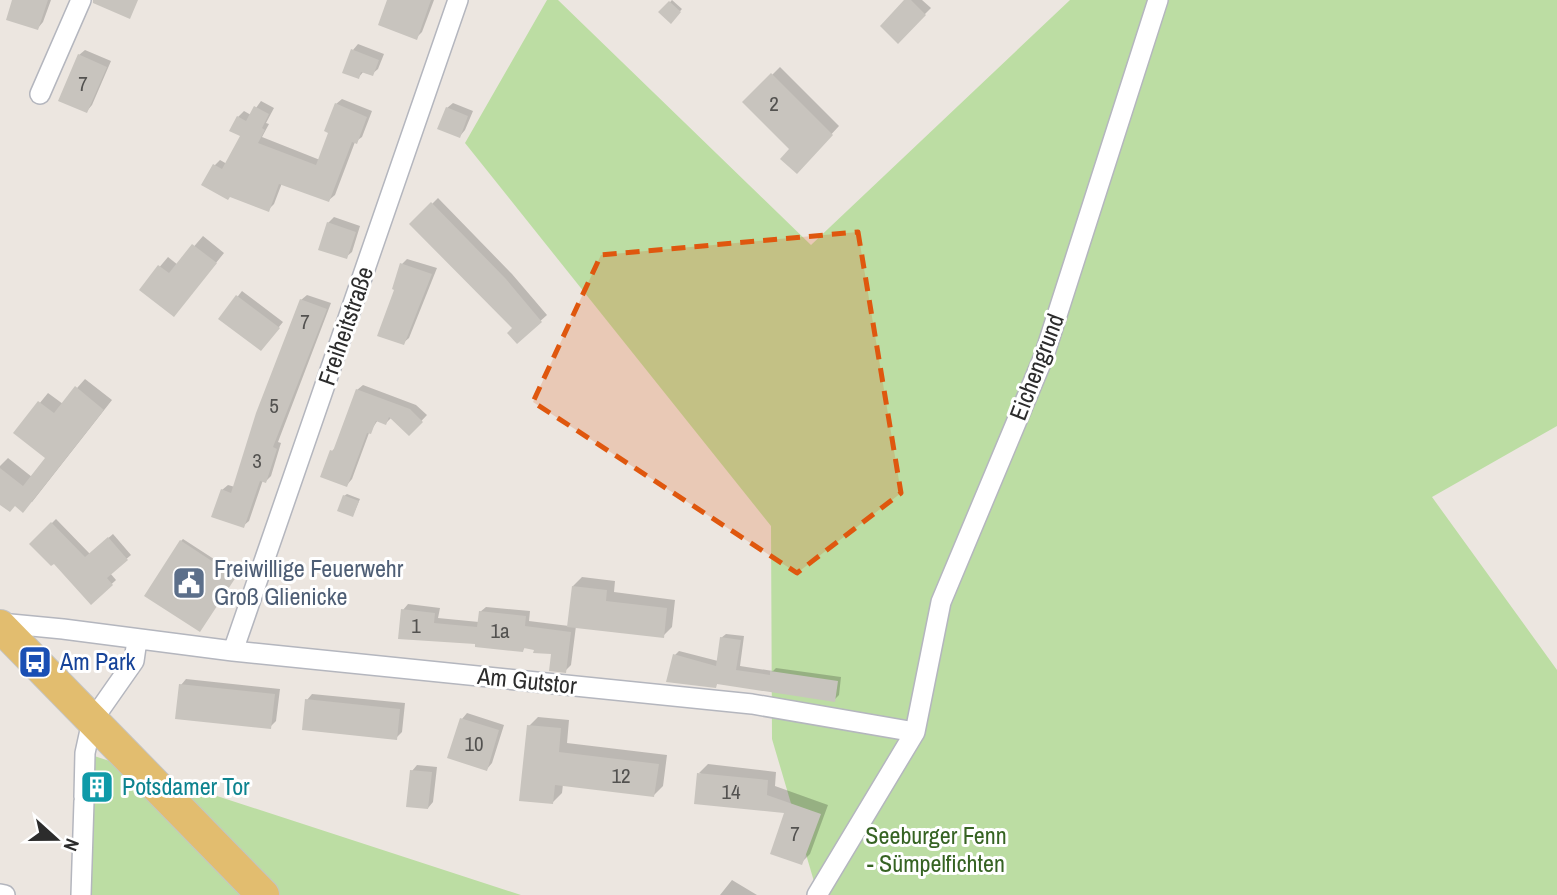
<svg xmlns="http://www.w3.org/2000/svg" width="1557" height="895" font-family="'Archivo Narrow',sans-serif">
  <style>
    .green { fill: #bcdda3 }
    .shadow { fill: #0003 }
    .building { fill: #c8c4be }
    .lines { fill: none; stroke-linecap: round; stroke-linejoin: round }
    .minor-casing { stroke: #b4b6be; stroke-width: 22 }
    .primary-casing { stroke: #c4c4c4; stroke-width: 34 }
    .minor { stroke: #fff; stroke-width: 19 }
    .primary { stroke: #e2bd6f; stroke-width: 32 }
    .marked { fill: #df570e; fill-opacity: 0.2; stroke: #df570e; stroke-width: 5; stroke-dasharray: 14 9; stroke-linejoin: round }
    .labels { text-anchor: middle; stroke-width: 6; stroke-linejoin: round; paint-order: stroke }
    .number-label { font-size: 21px; fill: #535250 }
    .street-label { font-size: 24px; fill: #2c2c2c; stroke: #fff }
    .service-label { font-size: 24px; fill: #4e5e75; stroke: #fff; text-anchor: start }
    .transit-label { font-size: 24px; fill: #164399; stroke: #fff; text-anchor: start }
    .culture-label { font-size: 24px; fill: #0d838f; stroke: #fff; text-anchor: start }
    .park-label { font-size: 24px; fill: #366323; stroke: #fff }
  </style>
  <rect width="100%" height="100%" fill="#ece6e0"/>
  <!-- green -->
  <path class="green" d="M547 0H558L811 245 1070 0H1557V426L1432 497 1557 670V895H818L772 739 771 526 465 143Z
    M85 753 521 895H76L73 801H83Z"/>
  <!-- shadow -->
  <path class="shadow" d="M14 0H51L43 22 38 28Z
    M389 0H434L422 32 416 38Z
    M672 0 682 9 671 21 661 12Z
    M907 0H922L931 8 898 41Z
    M358 44 384 54 378 69 372 74 364 71 359 77 353 50Z
    M85 50 111 61 92 105 87 111 79 55Z
    M780 67 839 126 804 164 745 102Z
    M342 99 372 111 362 137 355 142 335 195 329 200 282 183 274 204 268 210 214 166 220 160 227 164 242 136 238 117 244 111 251 115 261 101 274 108 266 123 269 124 262 137 320 160 330 132 336 104Z
    M453 103 473 111 465 130 460 136 447 108Z
    M438 198 512 274 547 315 517 342 514 328 412 224Z
    M334 217 360 226 352 252 346 257 328 223Z
    M203 236 224 253 174 315 141 289 168 257 178 265Z
    M407 259 437 268 409 338 403 343 397 289 402 264Z
    M242 291 283 322 265 344 221 318Z
    M307 295 331 303 278 442 281 443 271 476 266 481 263 480 249 521 243 526 222 490 228 485 235 487 301 300Z
    M85 379 112 400 32 502 15 504 0 502V466L8 458 32 477 47 458 16 432 48 393 63 404Z
    M363 385 416 405 427 415 409 434 392 417 386 423 378 420 369 433 352 479 347 485 332 451 337 446 357 390Z
    M347 494 360 499 353 515 344 496Z
    M56 519 90 554 113 534 131 555 110 573 116 580 91 603 54 561 31 544Z
    M183 539 237 574 202 627 181 541Z
    M582 577 615 581 614 592 675 600 672 627 663 636 576 626 571 665 565 671 553 653 526 646 523 650 477 642 403 610 408 604 440 608 438 618 479 622 480 612 486 607 530 611 529 621 569 626 573 586Z
    M726 634 744 636 740 666 773 671 776 668 841 677 839 695 834 700 719 682 715 686 675 655 679 651 718 661 721 638Z
    M186 679 280 689 276 721 270 727 181 685Z
    M312 694 405 703 402 732 396 738 307 700Z
    M467 713 504 725 492 763 487 769 462 719Z
    M538 717 569 720 567 743 667 755 663 786 654 795 563 784 562 793 553 802 529 726Z
    M708 764 776 772 775 786 828 805 810 854 801 863 787 812 699 773Z
    M417 765 437 767 433 802 428 808 412 771Z
    M732 880 757 895H720Z"/>
  <!-- building -->
  <path class="building" d="M12 0H48L38 30 6 20Z
    M93 0H138L130 19 93 3Z
    M387 0H431L417 40 378 25Z
    M904 0H911L926 15 898 44 880 26Z
    M669 1 681 12 671 24 658 12Z
    M351 49 379 60 373 76 361 72 359 79 342 73Z
    M78 54 107 67 87 113 58 101Z
    M771 73 833 135 797 174 780 159 789 149 742 102Z
    M335 103 367 117 357 144 352 142 329 202 279 184 269 212 230 197 228 200 201 185 213 164 222 169 240 136 229 131 237 116 246 121 254 106 269 114 262 128 265 130 258 143 316 165 328 133 324 131Z
    M446 107 468 116 460 138 437 129Z
    M431 202 506 279 542 322 517 344 507 333 512 328 409 224Z
    M327 222 356 232 347 259 318 250Z
    M192 244 217 263 174 317 139 290 158 265 169 273Z
    M400 263 432 274 404 345 377 336 394 290 392 289Z
    M236 295 280 328 261 351 218 319Z
    M300 299 327 309 273 447 277 449 266 483 260 481 244 528 211 517 221 489 231 493 256 413Z
    M75 386 104 410 23 513 15 506 10 512 0 505V468L23 486 45 458 13 433 38 401 54 413Z
    M356 389 410 409 423 422 409 436 389 417 386 425 376 421 371 434 367 433 347 487 320 477 330 450 333 451Z
    M343 495 359 501 353 517 337 511Z
    M51 522 85 557 108 537 128 560 107 578 113 585 91 605 54 564 51 566 29 544Z
    M180 540 236 577 200 632 144 596Z
    M572 586 607 590 606 601 667 608 664 638 567 627Z
    M401 609 435 613 434 623 477 627 479 611 526 616 525 626 571 632 566 673 549 671 551 654 533 653 534 650 524 648 523 652 475 647V644L398 639Z
    M720 637 741 640 736 670 770 675V671L838 681 835 702 717 684 716 688 666 682 673 654 716 666Z
    M179 684 275 694 271 729 175 719Z
    M305 699 400 709 397 740 302 730Z
    M460 718 499 730 487 771 447 758Z
    M527 725 561 728 559 752 659 764 654 797 555 785 553 804 519 801Z
    M410 770 432 772 428 809 406 807Z
    M697 773 768 780 767 795 821 814 802 865 770 854 784 813 694 804Z"/>
  <g class="lines">
    <defs>
      <path id="minor" d="M40 94 81 0
        M0 623 63 629 233 651 752 704 915 732
        M233 651 458 0
        M84 797 85 753 92 721 134 661 137 640
        M0 894 5 895
        M81 895 84 801
        M817 895 915 732 941 602 1044 356 1158 0"/>
      <path id="primary" d="M0 626 263 895"/>
    </defs>
    <!-- minor casing -->
    <use href="#minor" class="minor-casing"/>
    <!-- primary casing -->
    <use href="#primary" class="primary-casing"/>
    <!-- minor -->
    <use href="#minor" class="minor"/>
    <!-- primary -->
    <use href="#primary" class="primary"/>
  </g>
  <!-- marked area -->
  <path class="marked" d="M858 232 901 493 797 573 533 402 601 255Z"/>
  <!-- icons -->
  <defs>
    <symbol id="civic-square" viewBox="-11 -11 22 22"><rect x="-9" y="-9" width="18" height="18" rx="4" fill="#5c6f8a" stroke="#fff"/><path d="M-.6-6.5H3V-4.5H.6V-3L4-1V1h2V6H-6V1h2V-1L-.6-3ZM-1.2 2.5V6h2.4V2.5Z" fill="#fff"/></symbol>
    <symbol id="bus-square" viewBox="-11 -11 22 22"><rect x="-9" y="-9" width="18" height="18" rx="4" fill="#1a4fb4" stroke="#fff"/><path d="M-5-6H5V4H4V6H2V4H-2V6H-4V4H-5ZM-3.5-4V0h7V-4ZM-3.5 1.2v1.5H-2V1.2ZM2 1.2v1.5H3.5V1.2Z" fill="#fff"/></symbol>
    <symbol id="building-square" viewBox="-11 -11 22 22"><rect x="-9" y="-9" width="18" height="18" rx="4" fill="#0f9aa8" stroke="#fff"/><path d="M-4-6H4V6H1V3H-1V6H-4ZM-2.5-4.3h1.7v1.8h-1.7ZM.8-4.3h1.7v1.8H.8ZM-2.5-1h1.7V.8h-1.7ZM.8-1h1.7V.8H.8Z" fill="#fff"/></symbol>
  </defs>
  <g fill-rule="evenodd">
    <use href="#civic-square" x="170" y="564" width="38" height="38"/>
    <use href="#bus-square" x="16" y="643" width="38" height="38"/>
    <use href="#building-square" x="78" y="768" width="38" height="38"/>
  </g>
  <g class="labels">
    <!-- number labels -->
    <g class="number-label">
      <text x="83" y="91">7</text>
      <text x="774" y="111">2</text>
      <text x="305" y="329">7</text>
      <text x="274" y="413">5</text>
      <text x="257" y="468">3</text>
      <text x="416" y="633">1</text>
      <text x="500" y="638">1a</text>
      <text x="474" y="751">10</text>
      <text x="621" y="783">12</text>
      <text x="731" y="799">14</text>
      <text x="795" y="841">7</text>
    </g>
    <!-- street labels -->
    <g class="street-label">
      <text transform="translate(346 326) rotate(-71)" y="8">Freiheitstraße</text>
      <text transform="translate(1037 367) rotate(-69)" y="8">Eichengrund</text>
      <text transform="translate(527 681) rotate(6)" y="8">Am Gutstor</text>
    </g>
    <!-- service labels -->
    <g class="service-label">
      <text x="214" y="577">Freiwillige Feuerwehr<tspan x="214" dy="28">Groß Glienicke</tspan></text>
    </g>
    <!-- transit labels -->
    <g class="transit-label">
      <text x="60" y="670">Am Park</text>
    </g>
    <!-- culture labels -->
    <g class="culture-label">
      <text x="122" y="795">Potsdamer Tor</text>
    </g>
    <!-- park labels -->
    <g class="park-label">
      <text x="936" y="844">Seeburger Fenn<tspan x="936" dy="28">- Sümpelfichten</tspan></text>
    </g>
  </g>
  <!-- north arrow -->
  <g transform="translate(56 839) rotate(111)" stroke="#ffffff" stroke-width="5" paint-order="stroke">
  <path d="M0-5L12 26L0 18L-12 26Z" fill="#2c2c2c"/>
  <text y="-10" font-size="19" font-weight="bold" text-anchor="middle" fill="#2c2c2c">N</text>
  </g>
</svg>
